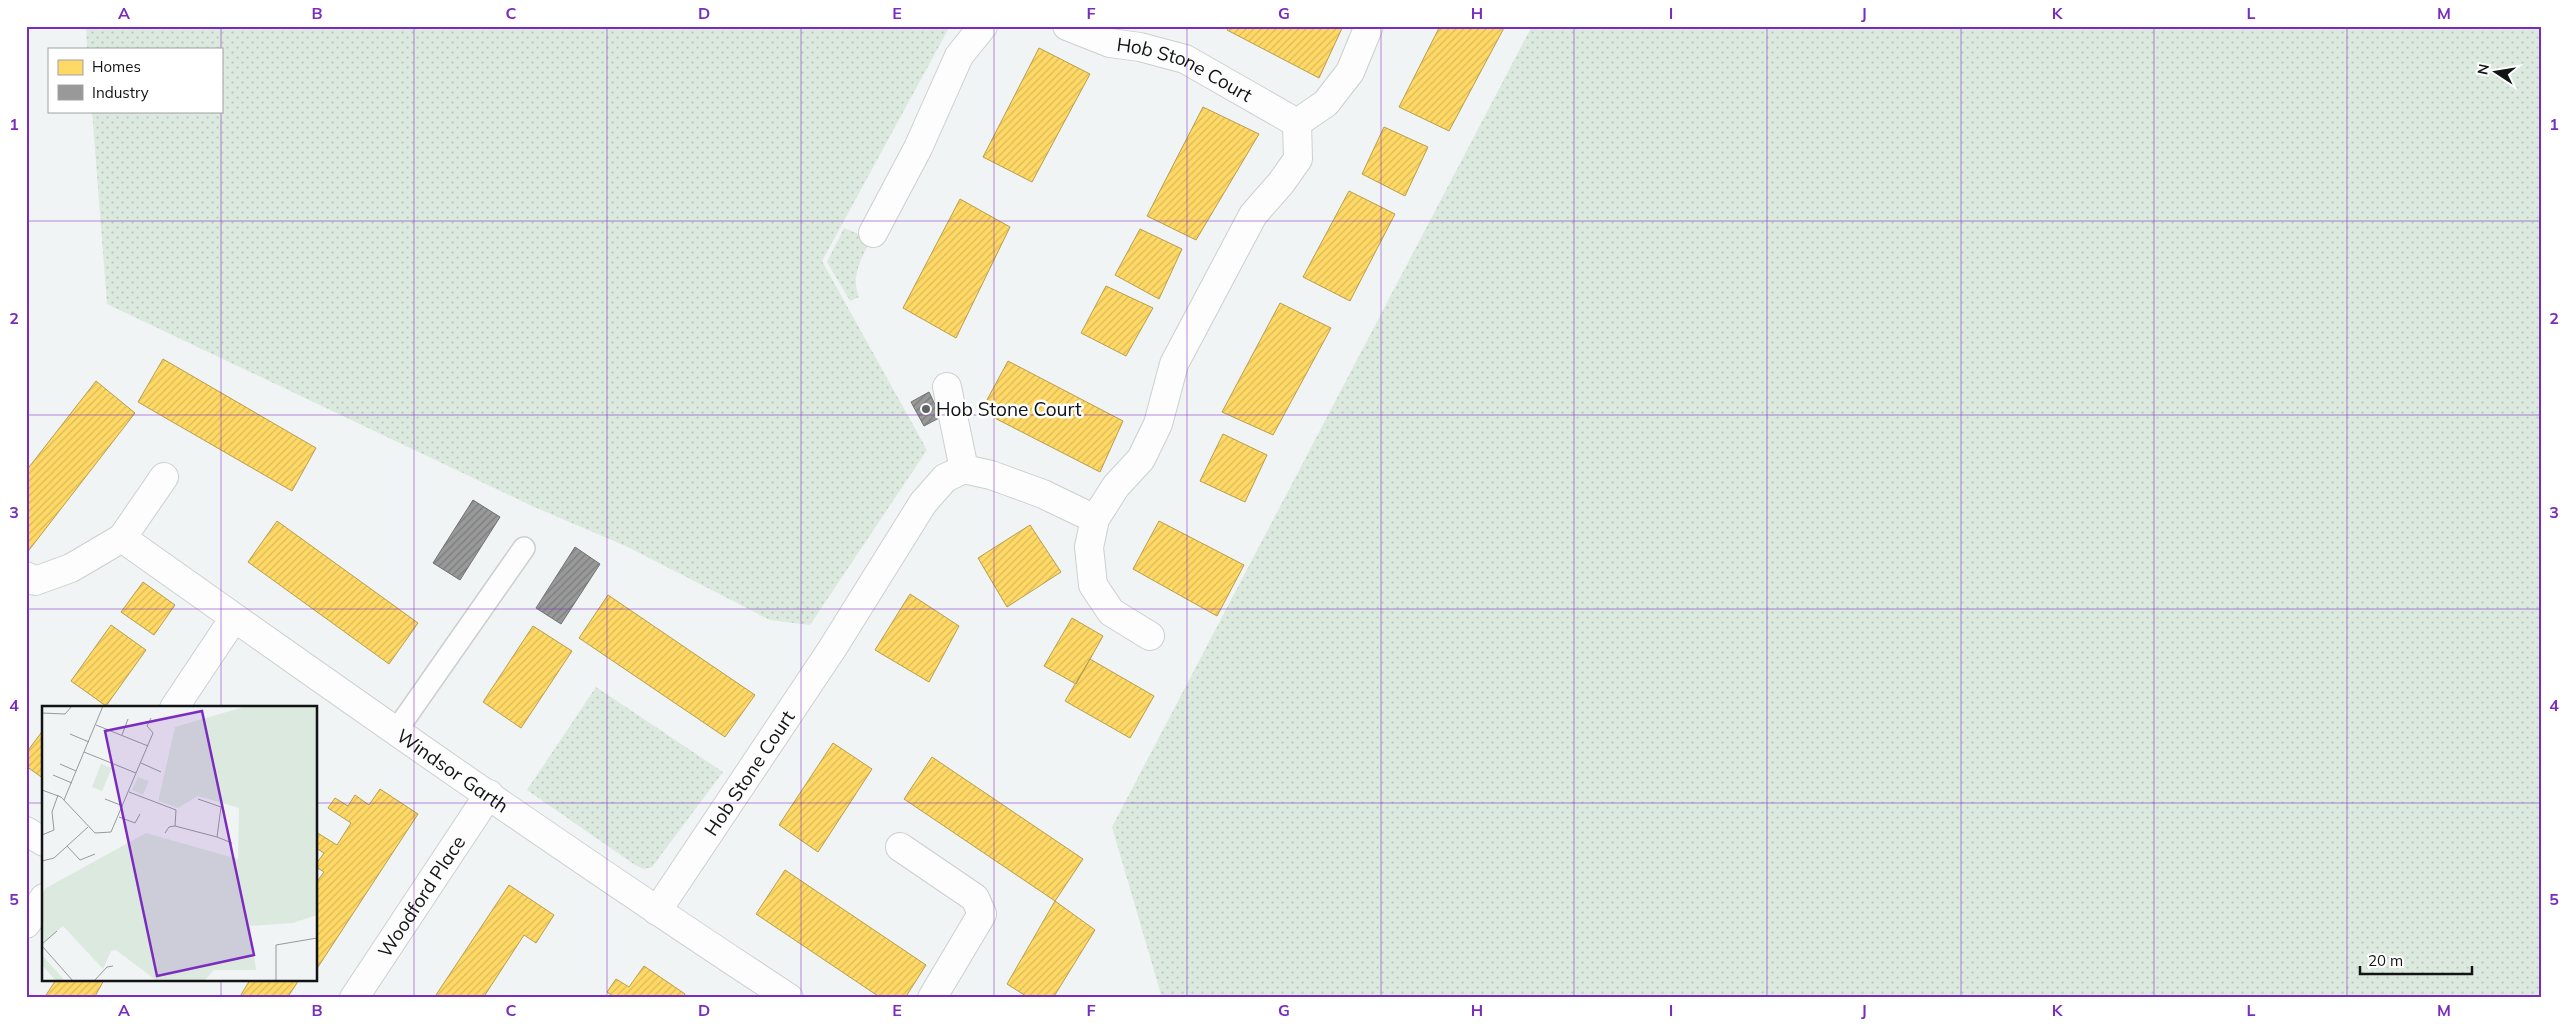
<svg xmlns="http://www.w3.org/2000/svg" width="2568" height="1024" font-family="Mulish,sans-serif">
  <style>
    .grass { fill: url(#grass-dots) }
    .homes { fill: url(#homes-hatch); stroke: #b89e4d }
    .industry { fill: url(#industry-hatch); stroke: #707171 }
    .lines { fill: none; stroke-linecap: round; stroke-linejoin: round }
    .lane-casing { stroke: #cdcfcf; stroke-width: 24 }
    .street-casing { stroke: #cdcfcf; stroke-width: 30 }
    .lane { stroke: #fdfdfe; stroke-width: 21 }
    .street { stroke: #fdfdfe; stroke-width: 28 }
    .grid { fill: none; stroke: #7b2cbf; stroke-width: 1; stroke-opacity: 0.55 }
    .poi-dot { fill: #5f6263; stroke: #fff; stroke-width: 2 }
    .labels { text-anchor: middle; stroke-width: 5; stroke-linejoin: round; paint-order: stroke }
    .street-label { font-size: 19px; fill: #111314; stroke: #fff }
    .poi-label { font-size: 19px; fill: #111314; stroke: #fff; text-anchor: start }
    .inset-road { fill: none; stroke: #979a9b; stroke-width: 1 }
    .view { fill: #7b2cbf; fill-opacity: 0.15; stroke: #7b2cbf; stroke-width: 2.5 }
    .inset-edge { fill: none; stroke: #111314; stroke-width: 2.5 }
    .neatline { fill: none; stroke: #7b2cbf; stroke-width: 2 }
    .grid-label { font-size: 16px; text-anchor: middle; font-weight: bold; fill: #7b2cbf }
  </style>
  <defs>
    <pattern id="grass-dots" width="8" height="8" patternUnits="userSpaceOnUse" patternTransform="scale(1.25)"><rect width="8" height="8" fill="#dce9de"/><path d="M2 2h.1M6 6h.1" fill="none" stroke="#bcc7be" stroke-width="1.8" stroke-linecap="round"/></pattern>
    <pattern id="homes-hatch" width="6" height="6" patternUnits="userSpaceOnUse" patternTransform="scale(1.25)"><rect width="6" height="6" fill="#ffd966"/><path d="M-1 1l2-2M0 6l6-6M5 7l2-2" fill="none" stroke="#dab958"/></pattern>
    <pattern id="industry-hatch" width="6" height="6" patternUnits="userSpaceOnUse" patternTransform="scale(1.25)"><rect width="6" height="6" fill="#999"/><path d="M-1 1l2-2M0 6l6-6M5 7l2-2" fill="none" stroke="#7b7c7c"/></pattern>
  </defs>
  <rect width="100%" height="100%" fill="#f1f4f5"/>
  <!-- grass -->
  <path class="grass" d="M86 26H950L822 261 927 450 810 625 770 620 628 547 532 506 107 304 92 111H221V49H87Z
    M1532 26H2542V998H1162L1112 827Z
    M844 228 871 239C862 258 850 276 859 297L850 301 827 262Z
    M596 687 723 772 652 867 644 869 635 865 527 790Z"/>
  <!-- homes -->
  <path class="homes" d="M1230 26H1343L1319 78 1227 30Z
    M1440 26H1505L1449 131 1399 107Z
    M1039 48 1090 74 1032 182 983 157Z
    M1203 107 1259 134 1196 240 1147 216Z
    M1384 127 1428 147 1405 196 1362 174Z
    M1349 191 1395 214 1350 301 1303 277Z
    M960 199 1010 227 956 338 903 308Z
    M1140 229 1182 249 1159 299 1115 275Z
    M1106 286 1153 308 1126 356 1081 333Z
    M1280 303 1331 328 1273 435 1222 412Z
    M163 359 316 448 292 491 138 402Z
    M1008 361 1123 421 1100 472 981 411Z
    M96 381 135 413 26 554V471Z
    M1223 434 1267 455 1245 502 1200 481Z
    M277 521 418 623 389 664 248 562Z
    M1159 521 1244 565 1217 616 1133 569Z
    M1030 525 1061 572 1007 607 978 558Z
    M143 582 175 605 154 635 121 612Z
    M910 594 959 626 929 682 875 650Z
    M608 595 755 695 725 737 579 638Z
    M1072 618 1103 636 1076 684 1044 666Z
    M111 625 146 650 106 706 71 681Z
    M533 626 572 651 521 728 483 702Z
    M1090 659 1154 696 1130 738 1065 701Z
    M44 729V779L26 766V753Z
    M833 743 872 769 818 852 779 825Z
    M932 757 1083 859 1055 901 904 799Z
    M380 789 418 814 318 967 316 966V883L324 872 316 867V864L324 853 316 848V832L337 845 351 823 328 808 335 798 348 806 355 795 369 805Z
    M785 870 926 965 905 998H881L756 914Z
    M509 885 554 915 536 943 524 935 483 998H434Z
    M1055 901 1095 930 1053 998H1029L1007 984Z
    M644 966 685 994 683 998H616L607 992 616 979 629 987Z
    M56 980H104L94 998H44Z
    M250 980H299L287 998H239Z"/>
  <!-- industry -->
  <path class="industry" d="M929 392 941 417 924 426 911 402Z
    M473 500 500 517 460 580 433 563Z
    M575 547 600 564 561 624 536 608Z"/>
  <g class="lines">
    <defs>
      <path id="lane" d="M396 731 524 548"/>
      <g id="street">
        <path id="s1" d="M1067 26 1110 43 1140 47 1185 59 1297 123 1298 159 1281 183 1253 215 1174 364 1158 424 1141 459 1116 486 1095 519 1089 547 1093 585 1111 612 1150 636"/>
        <path d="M1297 123 1326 103 1350 72 1369 26"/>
        <path d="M873 233 918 148 959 56 983 26"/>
        <path d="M947 387 964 469"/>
        <path d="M122 538 164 477"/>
        <path id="s2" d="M26 576 35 581 71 568 122 538C342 694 563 850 789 998"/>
        <path d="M174 708 234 618"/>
        <path d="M26 831 44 842"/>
        <path d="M900 847 975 898 982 914 932 998"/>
        <path id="s3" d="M657 911 832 649 923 503 945 478 964 469 991 475 1043 494 1095 519"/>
        <path d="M26 924 44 898"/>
        <path id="s4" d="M354 998 489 794"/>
      </g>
    </defs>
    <!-- lane casing -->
    <use href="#lane" class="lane-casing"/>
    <!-- street casing -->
    <use href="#street" class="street-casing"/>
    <!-- lane -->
    <use href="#lane" class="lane"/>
    <!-- street -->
    <use href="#street" class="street"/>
  </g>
  <!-- grid -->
  <path class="grid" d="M221 26V49M414 26V998M607 26V998M801 26V998M994 26V998M1187 26V998M1381 26V998M1574 26V998M1767 26V998M1961 26V998M2154 26V998M2347 26V998M221 111V708M26 221H2542M26 415H2542M26 609H2542M26 803H44M316 803H2542M221 980V998"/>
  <!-- markers -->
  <circle class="poi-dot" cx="926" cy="409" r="5"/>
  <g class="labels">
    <!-- street labels -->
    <g class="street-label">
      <text dy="7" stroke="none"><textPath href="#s1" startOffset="126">Hob Stone Court</textPath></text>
      <text dy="7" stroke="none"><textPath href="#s2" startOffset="512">Windsor Garth</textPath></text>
      <text dy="7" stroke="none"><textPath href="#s3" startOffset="166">Hob Stone Court</textPath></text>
      <text dy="7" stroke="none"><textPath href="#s4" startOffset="122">Woodford Place</textPath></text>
    </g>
    <!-- poi labels -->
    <g class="poi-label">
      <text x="936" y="416">Hob Stone Court</text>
    </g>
  </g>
  <!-- overview -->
  <g transform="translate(42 706)">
    <rect width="275" height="275" fill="#f1f4f5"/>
    <path d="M205 0H275V209L251 217 208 220 214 264H172L162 275H115L74 244 69 245 61 263 21 220 2 236 0 188 4 182 104 127 196 153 197 102 156 90 136 102 117 95V91L133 21ZM59 58 70 62 60 85 50 81ZM96 71 107 75 101 89 90 84ZM1 250 23 275H14L0 259Z" fill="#dce9de"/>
    <path class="inset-road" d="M0 7 23 8 30 0M54 19 106 40M28 28 47 36M80 29 86 13M42 46 94 67M99 57 119 66M18 58 34 65M11 69 30 77M0 84 19 91 53 127 69 126 111 27 105 20 109 12M87 86 134 104 133 120M63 93 81 100M22 94 61 0M77 111 93 117 98 108M123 127 127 121 133 120 175 131 179 101 156 93M0 129 12 124 10 106 16 89M175 131 190 137M25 140 38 154 53 148M0 155 12 152 46 121M0 238 15 225M0 240 31 275M52 275 65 261 71 260M234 275V239L275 232"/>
    <path class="view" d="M160 5 212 249 115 270 63 25Z"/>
    <rect width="275" height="275" class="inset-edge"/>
  </g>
  <!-- border -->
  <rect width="2568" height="1024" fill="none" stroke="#ffffff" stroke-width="55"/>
  <!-- legend -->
  <rect x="48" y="48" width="175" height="65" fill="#ffffff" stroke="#a0a1a1"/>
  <rect x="58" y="60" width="25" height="15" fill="#ffd966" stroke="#a0a1a1"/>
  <text x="92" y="72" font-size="15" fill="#111314">Homes</text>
  <rect x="58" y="85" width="25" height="15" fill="#999999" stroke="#a0a1a1"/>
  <text x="92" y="98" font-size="15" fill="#111314">Industry</text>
  <!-- north arrow -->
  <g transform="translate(2496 72) rotate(282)" stroke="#ffffff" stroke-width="4" paint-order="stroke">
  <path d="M0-4L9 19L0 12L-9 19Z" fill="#111314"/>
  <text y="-8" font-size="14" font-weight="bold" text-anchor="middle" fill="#111314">N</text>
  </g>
  <!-- scale -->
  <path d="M2360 966v8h112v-8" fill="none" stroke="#111314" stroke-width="2.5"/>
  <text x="2368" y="966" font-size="15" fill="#111314" stroke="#ffffff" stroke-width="4" paint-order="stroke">20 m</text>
  <rect x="28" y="28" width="2512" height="968" class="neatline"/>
  <g class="grid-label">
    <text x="124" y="19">A</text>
    <text x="317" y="19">B</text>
    <text x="511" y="19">C</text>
    <text x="704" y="19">D</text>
    <text x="897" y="19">E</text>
    <text x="1091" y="19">F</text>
    <text x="1284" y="19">G</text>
    <text x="1477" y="19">H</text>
    <text x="1671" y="19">I</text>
    <text x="1864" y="19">J</text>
    <text x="2057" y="19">K</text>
    <text x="2251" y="19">L</text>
    <text x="2444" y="19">M</text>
    <text x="14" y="130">1</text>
    <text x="2554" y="130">1</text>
    <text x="14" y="324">2</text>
    <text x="2554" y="324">2</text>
    <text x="14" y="518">3</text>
    <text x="2554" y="518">3</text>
    <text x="14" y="711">4</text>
    <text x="2554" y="711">4</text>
    <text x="14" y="905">5</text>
    <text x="2554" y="905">5</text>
    <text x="124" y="1016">A</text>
    <text x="317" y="1016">B</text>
    <text x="511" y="1016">C</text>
    <text x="704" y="1016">D</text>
    <text x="897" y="1016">E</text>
    <text x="1091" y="1016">F</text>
    <text x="1284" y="1016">G</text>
    <text x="1477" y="1016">H</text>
    <text x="1671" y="1016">I</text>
    <text x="1864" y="1016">J</text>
    <text x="2057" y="1016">K</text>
    <text x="2251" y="1016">L</text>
    <text x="2444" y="1016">M</text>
  </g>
</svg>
